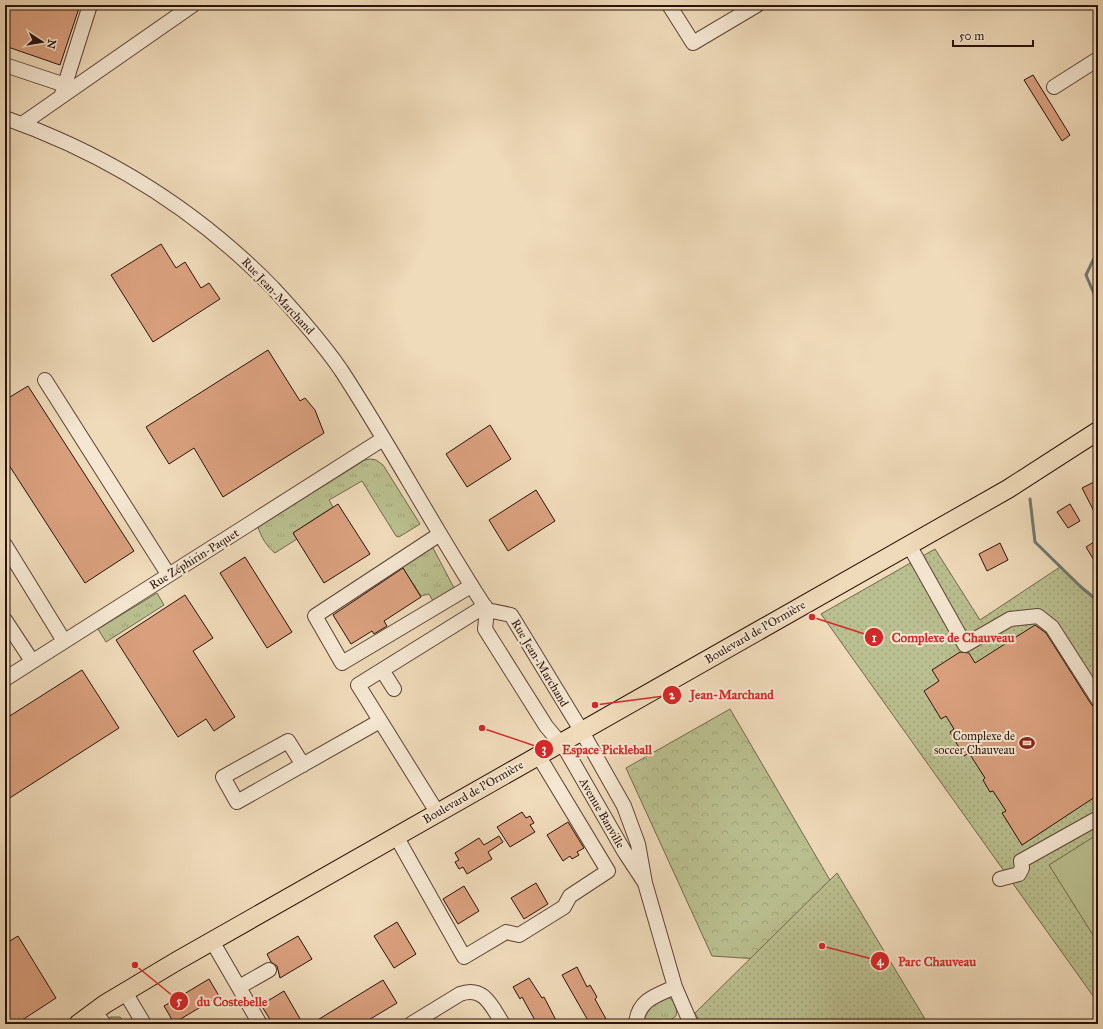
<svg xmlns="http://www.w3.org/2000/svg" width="1103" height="1029" font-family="'IM FELL Great Primer',serif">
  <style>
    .grass { fill: url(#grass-tufts); stroke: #72684c }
    .forest { fill: url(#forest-crowns); stroke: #72684c }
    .park { fill: url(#park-dots); stroke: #72684c }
    .pitch { fill: #babf8f; stroke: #72684c }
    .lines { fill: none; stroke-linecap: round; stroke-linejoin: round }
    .stream { stroke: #6e776e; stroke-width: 3 }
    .building { fill: #daa07e; stroke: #2b1209 }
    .minor-casing { stroke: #5c4435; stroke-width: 16 }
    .major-casing { stroke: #2b1209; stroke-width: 20 }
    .minor { stroke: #f5e7d2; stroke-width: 14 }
    .major { stroke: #efdab9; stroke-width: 18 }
    .labels { text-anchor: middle; stroke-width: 4; stroke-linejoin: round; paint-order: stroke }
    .street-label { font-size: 12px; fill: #2b1209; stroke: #f5e7d2 }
    .poi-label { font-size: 12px; fill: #2b1209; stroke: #f5e7d2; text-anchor: end }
    .leader { fill: none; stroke: #d62828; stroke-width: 1.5 }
    .callout-dot { fill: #d62828; stroke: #f5e7d2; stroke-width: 1.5 }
    .mark-label { font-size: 12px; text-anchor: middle; font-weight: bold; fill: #fff }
    .callout-label { font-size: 13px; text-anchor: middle; font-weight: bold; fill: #d62828; stroke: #f5e7d2; stroke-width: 4; stroke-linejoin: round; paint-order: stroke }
  </style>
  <defs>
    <pattern id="grass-tufts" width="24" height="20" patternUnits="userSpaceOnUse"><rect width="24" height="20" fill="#babf8f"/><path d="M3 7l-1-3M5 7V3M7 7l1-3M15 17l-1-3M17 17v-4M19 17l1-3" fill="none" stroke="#a0a37a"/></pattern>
    <pattern id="forest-crowns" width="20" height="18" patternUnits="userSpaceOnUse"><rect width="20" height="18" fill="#babf8f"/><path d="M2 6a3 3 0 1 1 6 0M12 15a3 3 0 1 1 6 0" fill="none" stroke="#a0a37a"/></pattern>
    <pattern id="park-dots" width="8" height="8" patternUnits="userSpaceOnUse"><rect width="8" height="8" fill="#babf8f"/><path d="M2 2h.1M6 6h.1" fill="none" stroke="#a0a37a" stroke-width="1.8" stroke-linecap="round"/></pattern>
  </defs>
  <rect width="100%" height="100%" fill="#efdab9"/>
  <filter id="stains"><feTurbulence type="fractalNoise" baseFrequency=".005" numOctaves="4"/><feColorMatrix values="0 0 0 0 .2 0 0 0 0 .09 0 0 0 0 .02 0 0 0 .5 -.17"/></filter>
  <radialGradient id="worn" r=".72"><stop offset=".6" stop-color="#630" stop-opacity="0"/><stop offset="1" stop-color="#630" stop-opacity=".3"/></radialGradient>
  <!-- grass -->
  <path class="grass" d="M370 459 376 460 383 465 420 524 399 537 396 536 362 481 329 500 333 507 293 533 297 539 275 553C267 547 261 537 258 527L365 460Z
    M432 546 454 588 433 601 429 594 421 596 401 565Z
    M157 593 164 605 106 642 98 629Z
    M667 997C674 999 678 1009 676 1016L665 1024H645L642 1020 643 1012Z
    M110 1017H120L127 1024H110L109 1021Z"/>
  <!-- forest -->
  <path class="forest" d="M730 709 914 1024 821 963 712 956 626 768Z"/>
  <!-- park -->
  <path class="park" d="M935 549 980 620 1060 567 1098 601V1003L821 614Z
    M837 873 928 1024H701L695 1013Z"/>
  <!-- pitch -->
  <path class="pitch" d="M1098 834V943L1049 865Z"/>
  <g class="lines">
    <!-- stream -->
    <path class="stream" d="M1098 250 1086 275 1098 303
      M1030 499 1035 542 1081 587 1098 601"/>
  </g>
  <!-- building -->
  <path class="building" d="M5 5H80L60 65 5 46Z
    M1033 75 1070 135 1062 141 1024 80Z
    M161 244 176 268 185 262 201 288 209 283 220 299 153 342 111 275Z
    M268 350 300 401 305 398 315 410 324 433 223 497 194 448 169 464 146 427Z
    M28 386 134 551 85 583 5 459V400Z
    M490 425 511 459 467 487 446 454Z
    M1098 480V519L1082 488Z
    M536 490 555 521 508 551 489 520Z
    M338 504 370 554 324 583 293 533Z
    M1070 504 1080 521 1068 528 1057 512Z
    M1094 542 1098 549V567L1086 547Z
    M1000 543 1008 560 987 571 979 554Z
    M245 557 292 632 267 648 220 573Z
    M403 568 421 597 384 621 387 626 374 634 372 631 351 644 333 615Z
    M185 595 213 638 193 651 235 717 214 731 206 719 178 737 116 640Z
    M1035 625 1046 633 1091 704 1098 712V795L1022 845 1002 813 1006 811 993 791 990 792 983 780 985 778 969 753 964 756 950 732 954 729 946 716 941 719 924 691 939 681 932 670 960 652 969 653 975 663Z
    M82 670 119 728 5 801V719Z
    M522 812 526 818 530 816 534 823 530 825 535 832 510 847 497 827Z
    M568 822 584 848 577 852 579 855 572 859 570 856 563 861 547 835Z
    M499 836 503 842 488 852 492 859 467 874 463 867 459 869 455 862 459 860 455 853 479 838 484 845Z
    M536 883 548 904 524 919 511 898Z
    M464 886 479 911 458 924 443 899Z
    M397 922 416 954 394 968 374 936Z
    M18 936 56 998 16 1024H5V944Z
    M298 936 312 959 280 978 277 966 271 962 267 954Z
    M577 967 587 987 590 985 597 997 595 999 606 1019 597 1024H590L562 975Z
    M529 978 542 998 544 997 558 1024H537L522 997 520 999 513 987Z
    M209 979 219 996 174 1023 164 1006Z
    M383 980 397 1003 362 1024H311Z
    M284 991 303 1024H273L261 1005Z"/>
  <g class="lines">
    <defs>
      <path id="minor" d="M669 5 693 43 757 5
        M5 65 65 85
        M1054 87 1098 59
        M61 97 90 5
        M5 118C107 154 197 210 273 288 297 314 321 341 341 370 392 448 436 532 487 610L485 629 546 726 566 750 624 851 645 883
        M22 124 193 5
        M45 380 168 574
        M440 534 315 616 342 663 471 586
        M5 545 64 641
        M909 545 965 645 1010 619 1038 616 1052 627 1098 699
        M487 610 511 615 581 730 624 806 638 844 645 883 675 987 691 1024
        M5 620 32 661
        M382 670 394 689
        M5 679 383 439
        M303 765 288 741 223 777 237 802 380 721
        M437 812 358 685 485 606
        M396 836 464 957 506 932 519 935 564 907 570 896 608 871 538 755
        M1000 879 1019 874 1022 868 1021 861 1098 818
        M212 941 260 1024
        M239 987 269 970
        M125 992 144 1024
        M95 1012 104 1024
        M411 1024 460 994C484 985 492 1007 503 1024
        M636 1024C638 1000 655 996 675 987"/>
      <path id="major" d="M78 1024 105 1004 177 961 1008 489 1098 431"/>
    </defs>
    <!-- minor casing -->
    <use href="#minor" class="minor-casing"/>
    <!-- major casing -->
    <use href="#major" class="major-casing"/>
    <!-- minor -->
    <use href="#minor" class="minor"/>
    <!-- major -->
    <use href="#major" class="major"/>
  </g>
  <!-- icons -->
  <defs>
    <symbol id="stadium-bare" viewBox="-9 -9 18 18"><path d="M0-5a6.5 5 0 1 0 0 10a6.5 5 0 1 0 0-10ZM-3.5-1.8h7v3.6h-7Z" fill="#8f2418" stroke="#f5e7d2" stroke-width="2.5" paint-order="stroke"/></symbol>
  </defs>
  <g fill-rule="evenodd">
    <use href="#stadium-bare" x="1016" y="732" width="22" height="22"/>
  </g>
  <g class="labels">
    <!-- street labels -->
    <g class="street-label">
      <text transform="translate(278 296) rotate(47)" y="4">Rue Jean-Marchand</text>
      <text transform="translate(194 559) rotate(-32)" y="4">Rue Zéphirin-Paquet</text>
      <text transform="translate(755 632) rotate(-30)" y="4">Boulevard de l'Ormière</text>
      <text transform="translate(540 663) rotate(59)" y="4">Rue Jean-Marchand</text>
      <text transform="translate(473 792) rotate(-30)" y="4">Boulevard de l'Ormière</text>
      <text transform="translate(602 813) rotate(60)" y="4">Avenue Banville</text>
    </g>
    <!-- poi labels -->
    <g class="poi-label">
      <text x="1015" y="740">Complexe de<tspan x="1015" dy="14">soccer Chauveau</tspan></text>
    </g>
  </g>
  <!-- callouts -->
  <path class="leader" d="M812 617L874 637M595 705L672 695M482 728L544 749M822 946L880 961M135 965L179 1001"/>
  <g class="callout-dot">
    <circle cx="812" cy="617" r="4"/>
    <circle cx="595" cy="705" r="4"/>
    <circle cx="482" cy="728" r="4"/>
    <circle cx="822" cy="946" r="4"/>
    <circle cx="135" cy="965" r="4"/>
    <circle cx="874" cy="637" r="10"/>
    <circle cx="672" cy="695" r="10"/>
    <circle cx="544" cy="749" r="10"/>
    <circle cx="880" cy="961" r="10"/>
    <circle cx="179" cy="1001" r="10"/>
  </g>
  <g class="mark-label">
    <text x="874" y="642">1</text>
    <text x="672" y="699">2</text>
    <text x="544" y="753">3</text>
    <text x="880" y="965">4</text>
    <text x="179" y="1005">5</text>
  </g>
  <g class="callout-label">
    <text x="953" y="642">Complexe de Chauveau</text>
    <text x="732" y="699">Jean-Marchand</text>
    <text x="607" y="754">Espace Pickleball</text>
    <text x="937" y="966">Parc Chauveau</text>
    <text x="232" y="1006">du Costebelle</text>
  </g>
  <!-- margin -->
  <rect width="1103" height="1029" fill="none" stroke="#efdab9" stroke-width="20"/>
  <rect x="6" y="6" width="1091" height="1017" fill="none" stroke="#2b1209" stroke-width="2"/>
  <rect x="10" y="10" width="1083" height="1009" fill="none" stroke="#2b1209"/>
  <!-- north arrow -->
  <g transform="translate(42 42) rotate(102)" stroke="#f5e7d2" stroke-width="3" paint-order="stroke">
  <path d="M0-3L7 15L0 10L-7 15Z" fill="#2b1209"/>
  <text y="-6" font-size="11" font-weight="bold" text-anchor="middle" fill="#2b1209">N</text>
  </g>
  <!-- scale -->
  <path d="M953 40v6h80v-6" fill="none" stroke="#2b1209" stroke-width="2"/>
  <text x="959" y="40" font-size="12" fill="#2b1209" stroke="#f5e7d2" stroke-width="3" paint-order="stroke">50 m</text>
  <rect width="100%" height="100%" filter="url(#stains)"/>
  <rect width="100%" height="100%" fill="url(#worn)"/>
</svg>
